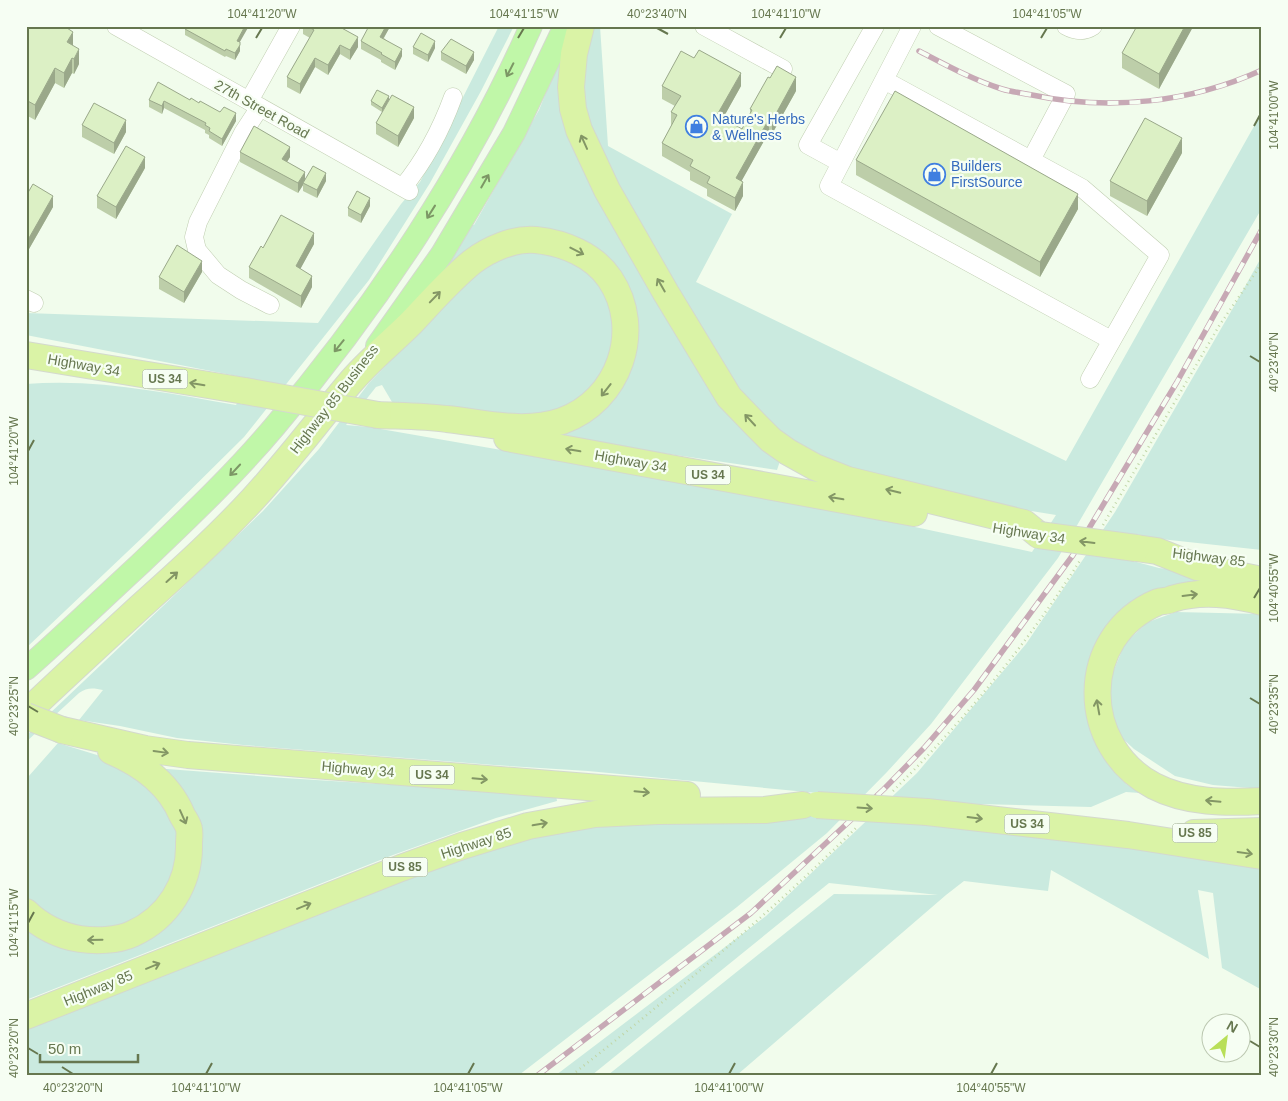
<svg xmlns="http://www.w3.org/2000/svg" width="1288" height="1101" font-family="Arial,sans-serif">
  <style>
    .green { fill: #caeadf }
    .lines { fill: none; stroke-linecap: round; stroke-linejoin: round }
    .minor-casing { stroke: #c0ceb1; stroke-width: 19 }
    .major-casing { stroke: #d4d9ce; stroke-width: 24 }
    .highway-casing { stroke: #d4d9ce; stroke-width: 28 }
    .path { stroke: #c1d6a7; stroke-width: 2.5; stroke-dasharray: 1 4; stroke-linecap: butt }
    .minor { stroke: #fff; stroke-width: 18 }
    .major { stroke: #c0f7a8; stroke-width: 22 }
    .highway { stroke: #daf3a6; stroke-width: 26 }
    .rail-casing { stroke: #c7a9b5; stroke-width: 5.5 }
    .rail { stroke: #f6fef3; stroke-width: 4; stroke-dasharray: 11; stroke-linecap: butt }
    .highway-bridge-casing { stroke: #d4d9ce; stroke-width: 28; stroke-linecap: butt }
    .highway-bridge { stroke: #daf3a6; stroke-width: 26 }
    .wall { fill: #bdcea9 }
    .shaded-wall { fill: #9aa88a }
    .building { fill: #dcf0c5; stroke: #9aa88a }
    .oneway { stroke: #7c9765 }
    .oneway2 { stroke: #839665 }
    .ticks { fill: none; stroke: #66774f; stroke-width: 2 }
    .labels { text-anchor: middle; stroke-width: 4.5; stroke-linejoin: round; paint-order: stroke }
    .shield { fill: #f6fef3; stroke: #91a080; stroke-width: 1 }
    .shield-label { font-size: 12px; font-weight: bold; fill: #66774f }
    .street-label { font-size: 14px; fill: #66774f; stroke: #f6fef3 }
    .shop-label { font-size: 14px; fill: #366cbe; stroke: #f6fef3; text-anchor: start }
    .neatline { fill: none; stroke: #66774f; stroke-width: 2 }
    .ticks-label { font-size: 12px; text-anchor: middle; fill: #66774f }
  </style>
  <rect width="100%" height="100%" fill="#f1fcec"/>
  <!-- green -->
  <path class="green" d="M499 26H514L481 91 430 183 369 280 244 437 145 535 26 648V384C97 378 167 393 236 405L252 379 26 335V313L318 323 401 204 420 182Z
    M588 26H600L608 146 732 214 696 282 1066 461 1262 112V208L1058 558 931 724 887 772 827 833 737 907 519 1075H26V1027L294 920 489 849 548 831 828 794 588 771 494 765 243 745 177 738 120 726 79 720 103 690C94 688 87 687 79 693L26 742V736L263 511 319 449 369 383 487 261 515 251 543 250 587 267 613 308 615 346 588 400 519 422 392 402 382 385 376 387 346 425 369 427 784 499 1032 552 1056 515 965 500 827 462 790 438 754 410 721 361 598 150 580 103Z
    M563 51 561 101 781 458 777 470 560 438V429L580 423 634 325 566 235 443 270 469 224 474 225 539 110Z
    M1262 256V550L1142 537 1129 560 1159 568 1187 571 1228 581 1110 627 1101 749 1113 770 1126 784 1140 793 1126 792 1091 807 938 803 1122 846 1262 868V990L1222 968 1213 893 1198 890 1209 959 1051 870 1048 891 964 881 946 895 737 1075H608L834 894 938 895 829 883 592 1075H556L766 916 917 773 1026 644 1115 512 1233 308Z
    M1176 612 1262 614V789L1213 785 1175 776 1134 749 1120 736 1109 714V682L1125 643 1148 622Z
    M58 743 110 759 132 767 175 818 179 841 177 861 164 896 144 914 117 928 77 931 26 902V775L28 777Z
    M167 769 284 778 556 795 557 801 496 818 393 855 26 1000V920L101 948 193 872 163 770Z"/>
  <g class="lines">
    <defs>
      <path id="minor" d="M116 26 409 191
        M704 26 783 69
        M912 26 829 186 1111 340
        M938 26 1066 94 1031 160
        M1066 26C1075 31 1084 32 1093 26
        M884 80 1082 188 1160 255 1090 379
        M249 101 291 26
        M260 107 243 133 198 222 194 237 197 250 218 275 241 290 270 305
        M841 163 808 145 875 26
        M403 187C425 160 441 130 453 97
        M26 299 34 303"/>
      <path id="major" d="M377 346 442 254 514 133 565 26
        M26 669C65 635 101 600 139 565 186 520 233 476 275 426 376 307 468 169 531 26"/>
      <path id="highway" d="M581 26 574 54 571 87 573 109 579 130 607 190 666 293 729 397 757 426 771 440 788 452 815 467 848 480 1024 523 1039 535
        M26 355 245 391
        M507 438 914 513
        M1136 548 1157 551 1197 567 1262 580
        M1262 602C1232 594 1202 590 1172 599 1168 601 1162 601 1158 602 1077 636 1079 747 1154 786 1187 803 1226 803 1262 801
        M26 713C64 677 102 642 140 607 179 572 218 537 253 499 287 462 317 422 349 384 367 362 391 343 411 323 431 302 450 280 472 262 489 249 514 238 536 240 564 243 594 255 610 279 644 330 619 401 562 421 524 434 485 423 447 419 425 416 401 416 378 415
        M62 730 145 749 188 755 687 795
        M927 812 1128 835 1262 856
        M1194 833 1262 831
        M26 912C40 926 60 936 80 939 95 941 117 941 132 934 168 918 190 883 189 844 189 839 190 833 189 829 188 824 184 819 182 815 169 784 142 764 111 751
        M26 1016 401 868 462 846 528 826 595 814 658 811 765 810 803 805"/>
    </defs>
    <!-- minor casing -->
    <use href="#minor" class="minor-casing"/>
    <!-- major casing -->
    <use href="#major" class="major-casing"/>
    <!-- highway casing -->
    <use href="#highway" class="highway-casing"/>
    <!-- path -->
    <path class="path" d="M1103 525 1219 326 1262 263
      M893 791C964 721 1028 643 1081 559
      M572 1075C671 997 768 915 857 827"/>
    <!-- minor -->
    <use href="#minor" class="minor"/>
    <!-- major -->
    <use href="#major" class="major"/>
    <!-- highway -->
    <use href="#highway" class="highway"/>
    <defs>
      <path id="rail" d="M919 51C946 65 973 80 1002 89 1012 92 1022 93 1032 95 1109 111 1190 103 1262 70
        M538 1075 751 913 884 789 924 748 974 690 1073 555 1177 382 1262 229"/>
    </defs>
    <!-- rail casing -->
    <use href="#rail" class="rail-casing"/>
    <!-- rail -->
    <use href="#rail" class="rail"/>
    <defs>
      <path id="highway-bridge" d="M245 391 378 415
        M1039 535 1136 548
        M26 716 62 730
        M817 805 927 812"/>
    </defs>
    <!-- highway-bridge casing -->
    <use href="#highway-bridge" class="highway-bridge-casing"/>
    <!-- highway-bridge -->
    <use href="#highway-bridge" class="highway-bridge"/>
  </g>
  <!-- wall -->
  <path class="wall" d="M26 26 73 46 79 64 74 74 72 73 64 88 55 83 35 120 26 115Z
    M185 26H226L240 42V51L235 60 226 56 225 57 185 35V29L186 27Z
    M303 26H338L358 47 350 60 340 54 328 75 315 67 300 94 287 87V77L310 38 303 34Z
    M390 26 384 38 402 56 395 70 381 62V60L361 49V41Z
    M1193 26 1159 89 1122 68V53Z
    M413 47 435 48 428 62 413 54Z
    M441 52 474 60 466 74 441 60Z
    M662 86H741L723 118 742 129 750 114V109L796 91 772 134 769 132 741 181 743 196 735 211 707 196V189L690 180V172L662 156V143L671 126V112L675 106 662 99Z
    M149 100H190L236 121 222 146 209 138V135L205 133V130L164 108 162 114 149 107Z
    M389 100 382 112 371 105V101Z
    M414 118 398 147 376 134V123Z
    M82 125 126 132 114 154 82 137Z
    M240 152 290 157 287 162 305 180 326 181 317 198 303 191V185L298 193 240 162Z
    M1182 153 1147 216 1110 196V181Z
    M856 160 1078 209 1040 277 856 175Z
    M145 168 116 219 97 208V196Z
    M26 196 53 207 29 249 26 248Z
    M370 206 361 223 348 216V208Z
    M314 244 300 269 312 287 301 308 249 278V267L263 248Z
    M202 272 184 303 159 289V277Z"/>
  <!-- shaded-wall -->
  <path class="shaded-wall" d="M245 26H249L237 47V41Z
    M386 26H390V27L380 44V37Z
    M1185 26 1193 27 1159 89V74Z
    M73 32V46L67 42Z
    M358 37V47L350 60V50Z
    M435 41V48L428 62V55Z
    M240 45V51L235 60V53Z
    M340 45V54L328 75V65Z
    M79 49V64L74 74V59Z
    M402 49V56L395 70V62Z
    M474 52V60L466 74V66Z
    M72 58V73L64 88V73Z
    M315 58V67L300 94V84Z
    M55 68V83L35 120V105Z
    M741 73V86L717 129V115Z
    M796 77V91L772 134V121Z
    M389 96V100L382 112V108Z
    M164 101V108L162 114V106Z
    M414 107V118L398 147V136Z
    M236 113V121L222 146V139Z
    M769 119V132L736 191V178Z
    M126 120V132L114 154V143Z
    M1182 138V153L1147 216V201Z
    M290 147V157L282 170V159Z
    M145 157V168L116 219V207Z
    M305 172V183H303V185L298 193V183Z
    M326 173V181L317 198V190Z
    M743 182V196L735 211V198Z
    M1078 194V209L1040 277V262Z
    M53 196V207L29 249V238Z
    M370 198V206L361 223V215Z
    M314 233V244L296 277V266Z
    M202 261V272L184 303V292Z
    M312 276V287L301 308V296Z"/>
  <!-- building -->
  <path class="building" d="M26 26H64L73 32 67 42 79 49 74 59 72 58 64 73 55 68 35 105 26 100Z
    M187 26 227 27 245 26 237 41 240 42V45L235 53 226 49 225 51 185 29Z
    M307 26H338L358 37 350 50 340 45 328 65 315 58 300 84 287 77 314 30Z
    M369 26H386L380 37 402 49 395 62 381 54 382 53 361 41Z
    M1137 26H1185L1159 74 1122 53Z
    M421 33 435 41 428 55 413 47Z
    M451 39 474 52 466 66 441 52Z
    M699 50 741 73 717 115 742 129 752 110 750 109 768 77 770 78 777 66 796 77 772 121 769 119 736 178 743 182 735 198 707 183 710 177 690 166 693 160 662 143 677 115 671 112 681 96 662 86 681 51 694 58Z
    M158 82 190 100 191 98 199 103 200 101 220 112 224 107 236 113 222 139 209 131 210 128 205 125 206 123 164 101 162 106 149 100Z
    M377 90 389 96 382 108 371 101Z
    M895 91 1078 194 1040 262 856 160Z
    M392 95 414 107 398 136 376 123Z
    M94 103 126 120 114 143 82 125Z
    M1145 118 1182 138 1147 201 1110 181Z
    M254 126 290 147 282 159 305 172 298 183 240 152Z
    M126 146 145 157 116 207 97 196Z
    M313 166 326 173 317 190 303 183Z
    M33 184 53 196 29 238 26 237V196Z
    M357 191 370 198 361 215 348 208Z
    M281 215 314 233 296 266 312 276 301 296 249 267 261 246 263 248Z
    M177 245 202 261 184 292 159 277Z"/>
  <!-- one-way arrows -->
  <defs><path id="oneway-shaft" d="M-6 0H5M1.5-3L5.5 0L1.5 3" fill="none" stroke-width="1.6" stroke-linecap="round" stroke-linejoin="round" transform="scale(1.25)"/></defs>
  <g class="oneway">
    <use href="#oneway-shaft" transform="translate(510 70) rotate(117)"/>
    <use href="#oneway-shaft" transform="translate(485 181) rotate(-60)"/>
    <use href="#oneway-shaft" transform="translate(431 212) rotate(122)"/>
    <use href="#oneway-shaft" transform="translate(339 346) rotate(129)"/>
    <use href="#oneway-shaft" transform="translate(235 470) rotate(133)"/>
  </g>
  <g class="oneway2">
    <use href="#oneway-shaft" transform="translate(584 142) rotate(-114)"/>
    <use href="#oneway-shaft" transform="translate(577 251) rotate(27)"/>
    <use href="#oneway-shaft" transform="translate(661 285) rotate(-120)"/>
    <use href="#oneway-shaft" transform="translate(435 297) rotate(-46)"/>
    <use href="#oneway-shaft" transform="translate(197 384) rotate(-171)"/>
    <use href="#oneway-shaft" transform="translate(606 390) rotate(128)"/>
    <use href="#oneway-shaft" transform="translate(750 420) rotate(-133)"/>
    <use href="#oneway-shaft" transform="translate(573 450) rotate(-170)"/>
    <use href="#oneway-shaft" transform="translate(893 491) rotate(-166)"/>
    <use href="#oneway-shaft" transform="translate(836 498) rotate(-170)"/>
    <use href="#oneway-shaft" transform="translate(1087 542) rotate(-173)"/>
    <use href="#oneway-shaft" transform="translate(172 577) rotate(-42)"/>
    <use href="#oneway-shaft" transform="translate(1190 595) rotate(-7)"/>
    <use href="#oneway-shaft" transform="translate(1098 707) rotate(-100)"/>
    <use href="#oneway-shaft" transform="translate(161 752) rotate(8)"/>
    <use href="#oneway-shaft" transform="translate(480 779) rotate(5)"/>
    <use href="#oneway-shaft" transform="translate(642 792) rotate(5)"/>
    <use href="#oneway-shaft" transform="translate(1213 801) rotate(-175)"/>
    <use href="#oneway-shaft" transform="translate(865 808) rotate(4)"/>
    <use href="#oneway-shaft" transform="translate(183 817) rotate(66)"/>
    <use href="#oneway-shaft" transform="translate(975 818) rotate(7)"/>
    <use href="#oneway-shaft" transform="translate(540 824) rotate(-10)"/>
    <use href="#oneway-shaft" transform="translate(1245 853) rotate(8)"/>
    <use href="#oneway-shaft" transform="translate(304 906) rotate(-22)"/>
    <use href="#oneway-shaft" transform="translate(95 940) rotate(179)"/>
    <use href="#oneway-shaft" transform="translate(153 966) rotate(-22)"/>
  </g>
  <!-- ticks -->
  <path class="ticks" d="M657 28 668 34M256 38 262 28M518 38 524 28M780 38 786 28M1041 38 1047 28M1254 126 1260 115M1250 356 1260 362M28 451 34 440M1254 598 1260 588M1250 698 1260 704M28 706 38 712M28 923 34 912M1250 1041 1260 1047M28 1048 38 1054M62 1067 73 1074M206 1074 212 1063M468 1074 474 1063M729 1074 735 1063M991 1074 997 1063"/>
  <!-- icons -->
  <defs>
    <symbol id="shop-ring" viewBox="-11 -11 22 22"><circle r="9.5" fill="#f6fef3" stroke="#3f7fe0" stroke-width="1.5"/><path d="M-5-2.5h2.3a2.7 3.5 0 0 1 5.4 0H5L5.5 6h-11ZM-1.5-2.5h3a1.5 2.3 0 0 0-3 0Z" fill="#3f7fe0"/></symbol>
  </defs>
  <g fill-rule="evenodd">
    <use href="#shop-ring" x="684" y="114" width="25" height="25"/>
    <use href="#shop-ring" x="922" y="162" width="25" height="25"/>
  </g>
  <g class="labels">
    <!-- shield labels -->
    <g class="shield">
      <rect x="142.5" y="369.5" width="45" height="19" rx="4"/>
      <rect x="685.5" y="465.5" width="45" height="19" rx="4"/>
      <rect x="409.5" y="765.5" width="45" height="19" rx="4"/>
      <rect x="1004.5" y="814.5" width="45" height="19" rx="4"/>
      <rect x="1172.5" y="823.5" width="45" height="19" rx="4"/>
      <rect x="382.5" y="857.5" width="45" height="19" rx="4"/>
    </g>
    <g class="shield-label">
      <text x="165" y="383">US 34</text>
      <text x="708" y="479">US 34</text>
      <text x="432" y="779">US 34</text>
      <text x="1027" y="828">US 34</text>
      <text x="1195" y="837">US 85</text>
      <text x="405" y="871">US 85</text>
    </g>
    <!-- street labels -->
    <g class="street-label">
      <text transform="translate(262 109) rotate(29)" y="5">27th Street Road</text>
      <text transform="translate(84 365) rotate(10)" y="5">Highway 34</text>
      <text transform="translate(334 399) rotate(-52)" y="5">Highway 85 Business</text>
      <text transform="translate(631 461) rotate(10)" y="5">Highway 34</text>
      <text transform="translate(1029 533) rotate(9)" y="5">Highway 34</text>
      <text transform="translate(1209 557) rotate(7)" y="5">Highway 85</text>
      <text transform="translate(358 769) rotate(5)" y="5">Highway 34</text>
      <text transform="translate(476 843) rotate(-18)" y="5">Highway 85</text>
      <text transform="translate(98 988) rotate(-22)" y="5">Highway 85</text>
    </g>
    <!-- shop labels -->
    <g class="shop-label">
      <text x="712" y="124">Nature's Herbs<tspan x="712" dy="16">&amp; Wellness</tspan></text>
      <text x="951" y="171">Builders<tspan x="951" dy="16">FirstSource</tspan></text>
    </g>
  </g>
  <!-- border -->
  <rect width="1288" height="1101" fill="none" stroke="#f6fef3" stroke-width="55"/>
  <!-- north arrow -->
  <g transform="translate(1226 1038) rotate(29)"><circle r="24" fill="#f6fef3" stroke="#bcc8b1"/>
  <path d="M0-4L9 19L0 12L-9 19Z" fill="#b8df58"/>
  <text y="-8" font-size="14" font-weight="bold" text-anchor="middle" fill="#66774f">N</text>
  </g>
  <!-- scale -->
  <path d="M40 1054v8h98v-8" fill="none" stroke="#66774f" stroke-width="2.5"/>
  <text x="48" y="1054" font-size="15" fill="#66774f" stroke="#f6fef3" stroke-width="4" paint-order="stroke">50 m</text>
  <rect x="28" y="28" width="1232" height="1046" class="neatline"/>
  <g class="ticks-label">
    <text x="262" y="18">104°41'20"W</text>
    <text x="524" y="18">104°41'15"W</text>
    <text x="657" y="18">40°23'40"N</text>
    <text x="786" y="18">104°41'10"W</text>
    <text x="1047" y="18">104°41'05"W</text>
    <text transform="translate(1274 115) rotate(-90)" y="4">104°41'00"W</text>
    <text transform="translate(1274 362) rotate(-90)" y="4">40°23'40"N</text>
    <text transform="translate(14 451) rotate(-90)" y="4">104°41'20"W</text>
    <text transform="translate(1274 588) rotate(-90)" y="4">104°40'55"W</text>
    <text transform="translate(1274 704) rotate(-90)" y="4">40°23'35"N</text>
    <text transform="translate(14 706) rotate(-90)" y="4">40°23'25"N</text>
    <text transform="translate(14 923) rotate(-90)" y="4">104°41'15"W</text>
    <text transform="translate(1274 1047) rotate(-90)" y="4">40°23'30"N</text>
    <text transform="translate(14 1048) rotate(-90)" y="4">40°23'20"N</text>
    <text x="73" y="1092">40°23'20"N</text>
    <text x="206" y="1092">104°41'10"W</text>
    <text x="468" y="1092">104°41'05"W</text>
    <text x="729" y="1092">104°41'00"W</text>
    <text x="991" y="1092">104°40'55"W</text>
  </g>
</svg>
